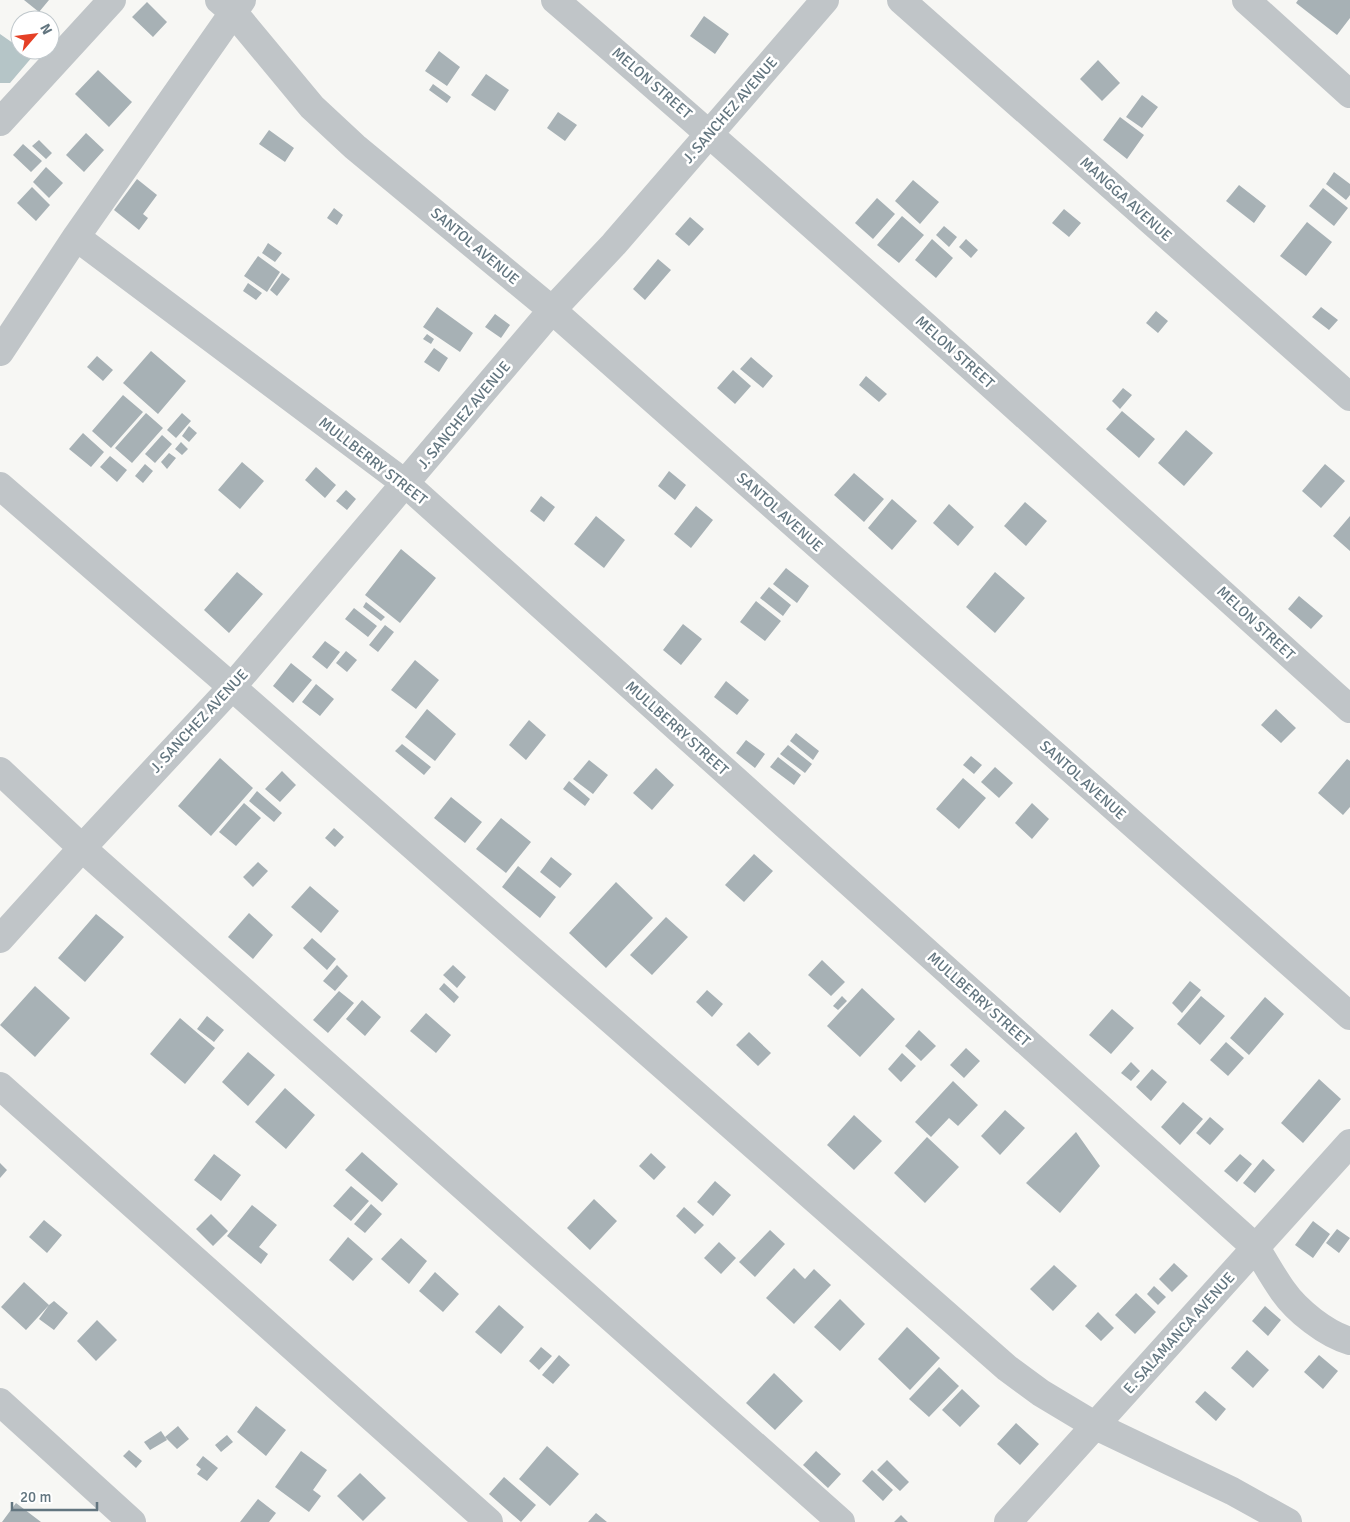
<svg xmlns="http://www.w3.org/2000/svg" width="1350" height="1522" font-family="Signika,sans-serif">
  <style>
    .water { fill: #b5c5c7 }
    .building { fill: #a7b1b5 }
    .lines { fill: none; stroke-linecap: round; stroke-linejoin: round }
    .minor { stroke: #c0c5c8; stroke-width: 28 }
    .labels { text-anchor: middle; stroke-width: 5; stroke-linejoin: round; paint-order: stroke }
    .street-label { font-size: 15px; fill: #62757f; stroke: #fff }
  </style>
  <rect width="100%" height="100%" fill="#f7f7f4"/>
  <!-- water -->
  <path class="water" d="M0 34 20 48V50H24L33 56 10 83H0Z"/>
  <!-- building -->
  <path class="building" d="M24 0H49L39 12Z
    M1298 0H1350V18L1337 35 1296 3Z
    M147 2 167 22 153 37 132 17Z
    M704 16 729 34 715 54 690 36Z
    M439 51 460 67 447 86 425 71Z
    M1098 60 1120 83 1102 101 1080 79Z
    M98 70 132 102 109 127 75 94Z
    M486 74 509 90 495 111 471 95Z
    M433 84 451 97 447 103 429 90Z
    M1142 95 1158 107 1142 128 1126 117Z
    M558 112 577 125 565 141 547 128Z
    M1120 117 1144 135 1127 159 1103 140Z
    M269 130 294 148 285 162 259 144Z
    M86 133 104 150 84 172 66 155Z
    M39 140 52 153 46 159 32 146Z
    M23 144 42 161 31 172 13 155Z
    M46 167 63 183 49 198 33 182Z
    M1334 172 1350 184V195L1346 200 1326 184Z
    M137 179 157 195 143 214 148 218 139 230 114 210Z
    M913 180 939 202 920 224 895 201Z
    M1239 185 1266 206 1254 223 1226 201Z
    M32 187 50 205 36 221 17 203Z
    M1323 188 1348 208 1334 226 1309 206Z
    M877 198 895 214 873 239 855 223Z
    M334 208 343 215 337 225 327 218Z
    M1064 209 1081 223 1069 237 1052 223Z
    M902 216 924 235 899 263 877 245Z
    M690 217 704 229 689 246 675 234Z
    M1307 222 1332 242 1306 276 1280 256Z
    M944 226 957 237 949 247 936 235Z
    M932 239 953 258 936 278 915 260Z
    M966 239 978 250 971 258 959 247Z
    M268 243 282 253 275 262 262 253Z
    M258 256 280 272 267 292 244 276Z
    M658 259 671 270 645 300 633 289Z
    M282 273 290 279 277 296 270 290Z
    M248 283 262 293 256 300 243 291Z
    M437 307 473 333 460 352 423 327Z
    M1321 307 1338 320 1329 330 1312 317Z
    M1156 311 1168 321 1158 333 1146 323Z
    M495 314 510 325 501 338 485 327Z
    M427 334 434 339 431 344 423 339Z
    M434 348 448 358 439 372 424 362Z
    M151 351 186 381 158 414 123 383Z
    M97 356 113 370 103 381 87 367Z
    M751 357 773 376 763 388 740 369Z
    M733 370 751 386 735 404 717 388Z
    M866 376 887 394 879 402 859 385Z
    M1123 388 1132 395 1120 409 1112 401Z
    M123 395 143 412 111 448 92 431Z
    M1122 411 1155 439 1139 458 1106 429Z
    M146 413 163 428 132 463 115 448Z
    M182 413 191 421 176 438 167 430Z
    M189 426 197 433 189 442 182 436Z
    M1186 430 1213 453 1184 486 1158 463Z
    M83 433 104 452 91 467 69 449Z
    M162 435 172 444 155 463 145 454Z
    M181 442 188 449 182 455 175 449Z
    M169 453 176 458 167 469 161 462Z
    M110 456 127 470 117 482 100 467Z
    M242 462 264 481 240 509 218 490Z
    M145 464 153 471 143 483 135 476Z
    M1325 464 1345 481 1321 508 1302 491Z
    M316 467 336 485 325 498 305 480Z
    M669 471 686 485 675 500 658 486Z
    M854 473 884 499 864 522 834 495Z
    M346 490 356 499 347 510 336 501Z
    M541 496 555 507 544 522 530 511Z
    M892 499 917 521 892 550 868 528Z
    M1025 502 1047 521 1026 546 1004 526Z
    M949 504 974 527 958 546 933 523Z
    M696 506 713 520 691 548 674 534Z
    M596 516 625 540 604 568 574 544Z
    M1350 516V551L1333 536Z
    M401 549 436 578 400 623 365 595Z
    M786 568 809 586 797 603 773 584Z
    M237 572 263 594 229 633 204 610Z
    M995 572 1025 598 995 633 966 607Z
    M769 587 791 605 783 616 760 598Z
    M1299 596 1323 616 1311 629 1288 609Z
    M756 601 781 621 765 641 740 622Z
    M366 602 385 617 381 621 363 607Z
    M354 608 377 626 368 637 345 619Z
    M683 624 702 639 681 665 663 650Z
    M385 625 394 632 378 652 369 645Z
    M325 641 340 652 327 669 312 657Z
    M346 651 357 660 347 672 336 663Z
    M415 660 439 680 416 709 391 690Z
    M291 663 312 680 293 703 273 686Z
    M726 681 749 700 737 715 714 697Z
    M316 684 334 699 320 716 302 702Z
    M427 709 456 734 435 761 405 737Z
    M1276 709 1296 728 1281 743 1261 725Z
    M529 720 546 735 526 760 509 745Z
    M796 733 819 751 813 760 790 741Z
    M746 740 765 754 755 768 736 753Z
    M402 744 431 767 424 775 395 751Z
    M788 745 812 764 805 773 780 754Z
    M971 756 982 765 974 774 963 765Z
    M778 757 801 775 794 785 770 767Z
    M220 758 253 788 211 836 178 806Z
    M1347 759 1350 761V807L1343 815 1318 793Z
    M589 760 608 775 593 794 573 779Z
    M995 767 1013 783 999 798 981 782Z
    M656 768 674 785 652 810 633 793Z
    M282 771 296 785 280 802 265 789Z
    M963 778 986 798 959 829 936 809Z
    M569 781 590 799 585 806 563 789Z
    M257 791 282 813 274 822 249 801Z
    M451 797 482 822 465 843 434 818Z
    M244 803 261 818 236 846 219 832Z
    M1032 803 1049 819 1032 839 1015 823Z
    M501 818 531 842 506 873 476 849Z
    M334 828 344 837 335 847 325 838Z
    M754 854 773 871 744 902 725 885Z
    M551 857 572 874 560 888 540 872Z
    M258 862 268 871 253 887 243 877Z
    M518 866 556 897 540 918 502 887Z
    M616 882 653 918 606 968 569 933Z
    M310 886 339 911 321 933 291 907Z
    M249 913 273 935 253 959 228 937Z
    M96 914 124 937 85 982 58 958Z
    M666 917 688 937 652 975 630 955Z
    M312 938 336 959 327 970 303 948Z
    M822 960 845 982 831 996 808 975Z
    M337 965 348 976 335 991 323 981Z
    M453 965 466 977 457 988 443 975Z
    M1190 981 1201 990 1182 1013 1172 1003Z
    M444 983 459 997 454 1003 439 989Z
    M35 986 70 1018 35 1057 0 1025Z
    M862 988 895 1019 860 1057 827 1026Z
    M707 990 723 1004 712 1017 696 1002Z
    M339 991 354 1003 328 1033 313 1020Z
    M842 996 847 1001 838 1010 833 1006Z
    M1201 996 1225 1016 1200 1045 1177 1024Z
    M1265 997 1284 1014 1249 1055 1230 1038Z
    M362 1000 381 1017 365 1036 346 1019Z
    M1112 1009 1134 1028 1111 1054 1089 1035Z
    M426 1013 451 1035 436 1053 410 1031Z
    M207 1016 224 1030 214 1042 197 1029Z
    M180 1018 215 1048 185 1084 150 1054Z
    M919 1030 936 1046 921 1061 905 1046Z
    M749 1032 771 1053 758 1066 736 1045Z
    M1226 1042 1244 1058 1228 1076 1210 1060Z
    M966 1048 980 1061 964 1078 950 1065Z
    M248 1052 275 1075 248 1106 222 1082Z
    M902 1053 916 1066 901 1082 888 1069Z
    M1131 1062 1140 1071 1131 1081 1121 1073Z
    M1152 1069 1167 1082 1151 1101 1136 1087Z
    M1319 1079 1341 1099 1303 1143 1281 1123Z
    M953 1081 978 1105 958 1126 949 1118 931 1137 915 1122Z
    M285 1088 315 1115 286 1149 255 1122Z
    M1183 1102 1203 1119 1180 1145 1161 1127Z
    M1005 1110 1025 1128 1000 1155 981 1136Z
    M854 1115 882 1141 854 1170 827 1145Z
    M1210 1117 1224 1129 1210 1145 1196 1133Z
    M1076 1132 1100 1166 1060 1213 1026 1183Z
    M927 1137 959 1167 925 1203 894 1173Z
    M362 1152 398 1184 382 1202 345 1170Z
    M651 1153 666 1167 654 1180 639 1166Z
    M214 1154 241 1175 221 1201 194 1180Z
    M1240 1154 1252 1164 1237 1182 1224 1171Z
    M1263 1159 1275 1170 1255 1193 1243 1183Z
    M0 1163 7 1170 0 1178Z
    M715 1181 731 1195 713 1216 697 1202Z
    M351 1186 369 1201 351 1221 333 1206Z
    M594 1199 617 1221 590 1250 567 1228Z
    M371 1204 382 1214 365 1233 354 1224Z
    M252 1205 277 1225 259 1247 268 1254 261 1264 227 1236Z
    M684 1207 704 1225 695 1234 676 1216Z
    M211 1214 228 1231 213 1246 196 1229Z
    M44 1220 62 1235 47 1253 29 1237Z
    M1313 1221 1330 1234 1313 1258 1295 1245Z
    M1337 1229 1350 1238 1339 1253 1326 1243Z
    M770 1230 785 1244 755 1277 739 1262Z
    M348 1237 373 1259 353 1281 329 1260Z
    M401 1238 427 1261 409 1284 381 1259Z
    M719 1242 736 1258 721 1274 704 1258Z
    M1174 1263 1188 1276 1172 1292 1159 1279Z
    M1054 1265 1077 1286 1053 1311 1030 1289Z
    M794 1268 805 1279 814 1269 831 1285 794 1324 766 1298Z
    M435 1272 459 1294 443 1312 419 1291Z
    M24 1282 49 1305 54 1301 68 1313 54 1330 39 1319 49 1305 26 1330 1 1307Z
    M1154 1286 1166 1297 1158 1305 1147 1294Z
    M1136 1293 1156 1312 1135 1334 1115 1315Z
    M840 1299 865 1324 840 1351 814 1327Z
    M499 1305 524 1327 501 1354 475 1332Z
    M1265 1306 1281 1320 1268 1336 1252 1321Z
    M1098 1312 1114 1328 1101 1341 1085 1326Z
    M97 1320 117 1340 96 1361 77 1341Z
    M907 1327 940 1358 910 1390 878 1359Z
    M541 1347 552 1356 539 1370 529 1361Z
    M1247 1350 1269 1370 1253 1388 1231 1368Z
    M559 1355 570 1365 553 1384 542 1375Z
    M1319 1355 1338 1371 1323 1389 1304 1372Z
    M939 1367 959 1386 929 1417 909 1399Z
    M774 1373 803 1401 775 1430 746 1403Z
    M962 1389 980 1406 960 1427 942 1410Z
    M1205 1391 1226 1409 1216 1421 1195 1402Z
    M256 1406 286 1430 266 1456 237 1432Z
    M1016 1423 1039 1444 1020 1465 997 1444Z
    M178 1426 189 1439 177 1449 165 1437Z
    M161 1431 167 1440 150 1450 144 1442Z
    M227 1435 233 1442 221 1452 215 1445Z
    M547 1446 579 1474 550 1506 519 1479Z
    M129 1450 142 1461 136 1468 123 1456Z
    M301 1451 327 1470 313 1490 321 1496 309 1512 275 1487Z
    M816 1451 841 1474 828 1488 803 1465Z
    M203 1456 218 1468 207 1481 197 1474 201 1469 196 1465Z
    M887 1460 909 1482 900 1491 877 1470Z
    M872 1470 893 1490 883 1501 862 1481Z
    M360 1473 386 1498 363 1521 337 1496Z
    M504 1477 536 1505 521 1522 489 1494Z
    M258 1499 276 1513 269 1522H240Z
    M16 1503 41 1522H2Z
    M596 1513 607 1522H588Z
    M901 1515 908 1522H894Z"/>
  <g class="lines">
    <!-- minor -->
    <path class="minor" d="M219 0 234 13 312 107 355 147 552 310 1350 1016
      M555 0C824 232 1087 471 1350 709
      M901 0 1350 397
      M1246 0 1350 94
      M0 122 112 0
      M76 237 406 484 1256 1248C1265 1262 1273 1277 1283 1291 1297 1311 1326 1334 1350 1341
      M0 352 76 237 242 0
      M0 486 232 687 1007 1368 1041 1393 1096 1426 1232 1491 1288 1522
      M0 771 82 848 841 1522
      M0 939 82 848 232 687 552 310 614 244 825 0
      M0 1086 489 1522
      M0 1402 132 1522
      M1008 1522 1350 1143"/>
  </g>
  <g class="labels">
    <!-- street labels -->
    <g class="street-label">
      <text transform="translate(652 83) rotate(41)" y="5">MELON STREET</text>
      <text transform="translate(730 110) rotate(-49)" y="5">J. SANCHEZ AVENUE</text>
      <text transform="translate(1126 199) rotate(42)" y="5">MANGGA AVENUE</text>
      <text transform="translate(475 246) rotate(40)" y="5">SANTOL AVENUE</text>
      <text transform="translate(955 352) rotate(42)" y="5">MELON STREET</text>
      <text transform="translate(464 415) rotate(-50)" y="5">J. SANCHEZ AVENUE</text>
      <text transform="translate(373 461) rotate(38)" y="5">MULLBERRY STREET</text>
      <text transform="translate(780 512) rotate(42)" y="5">SANTOL AVENUE</text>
      <text transform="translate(1256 623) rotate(43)" y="5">MELON STREET</text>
      <text transform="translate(199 721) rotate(-47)" y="5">J. SANCHEZ AVENUE</text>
      <text transform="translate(677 728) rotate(42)" y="5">MULLBERRY STREET</text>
      <text transform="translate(1083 780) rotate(42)" y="5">SANTOL AVENUE</text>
      <text transform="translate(979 999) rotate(42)" y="5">MULLBERRY STREET</text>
      <text transform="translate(1179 1333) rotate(-48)" y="5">E. SALAMANCA AVENUE</text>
    </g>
  </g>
  <!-- north arrow -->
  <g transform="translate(35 35) rotate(62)"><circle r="24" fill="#ffffff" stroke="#c0c8cc"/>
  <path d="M0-4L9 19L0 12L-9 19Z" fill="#e54026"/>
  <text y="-8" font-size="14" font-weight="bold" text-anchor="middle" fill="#62757f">N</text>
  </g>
  <!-- scale -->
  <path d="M12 1502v8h85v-8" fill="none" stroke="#62757f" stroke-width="2.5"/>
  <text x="20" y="1502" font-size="15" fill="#62757f" stroke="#ffffff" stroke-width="4" paint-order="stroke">20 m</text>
</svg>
